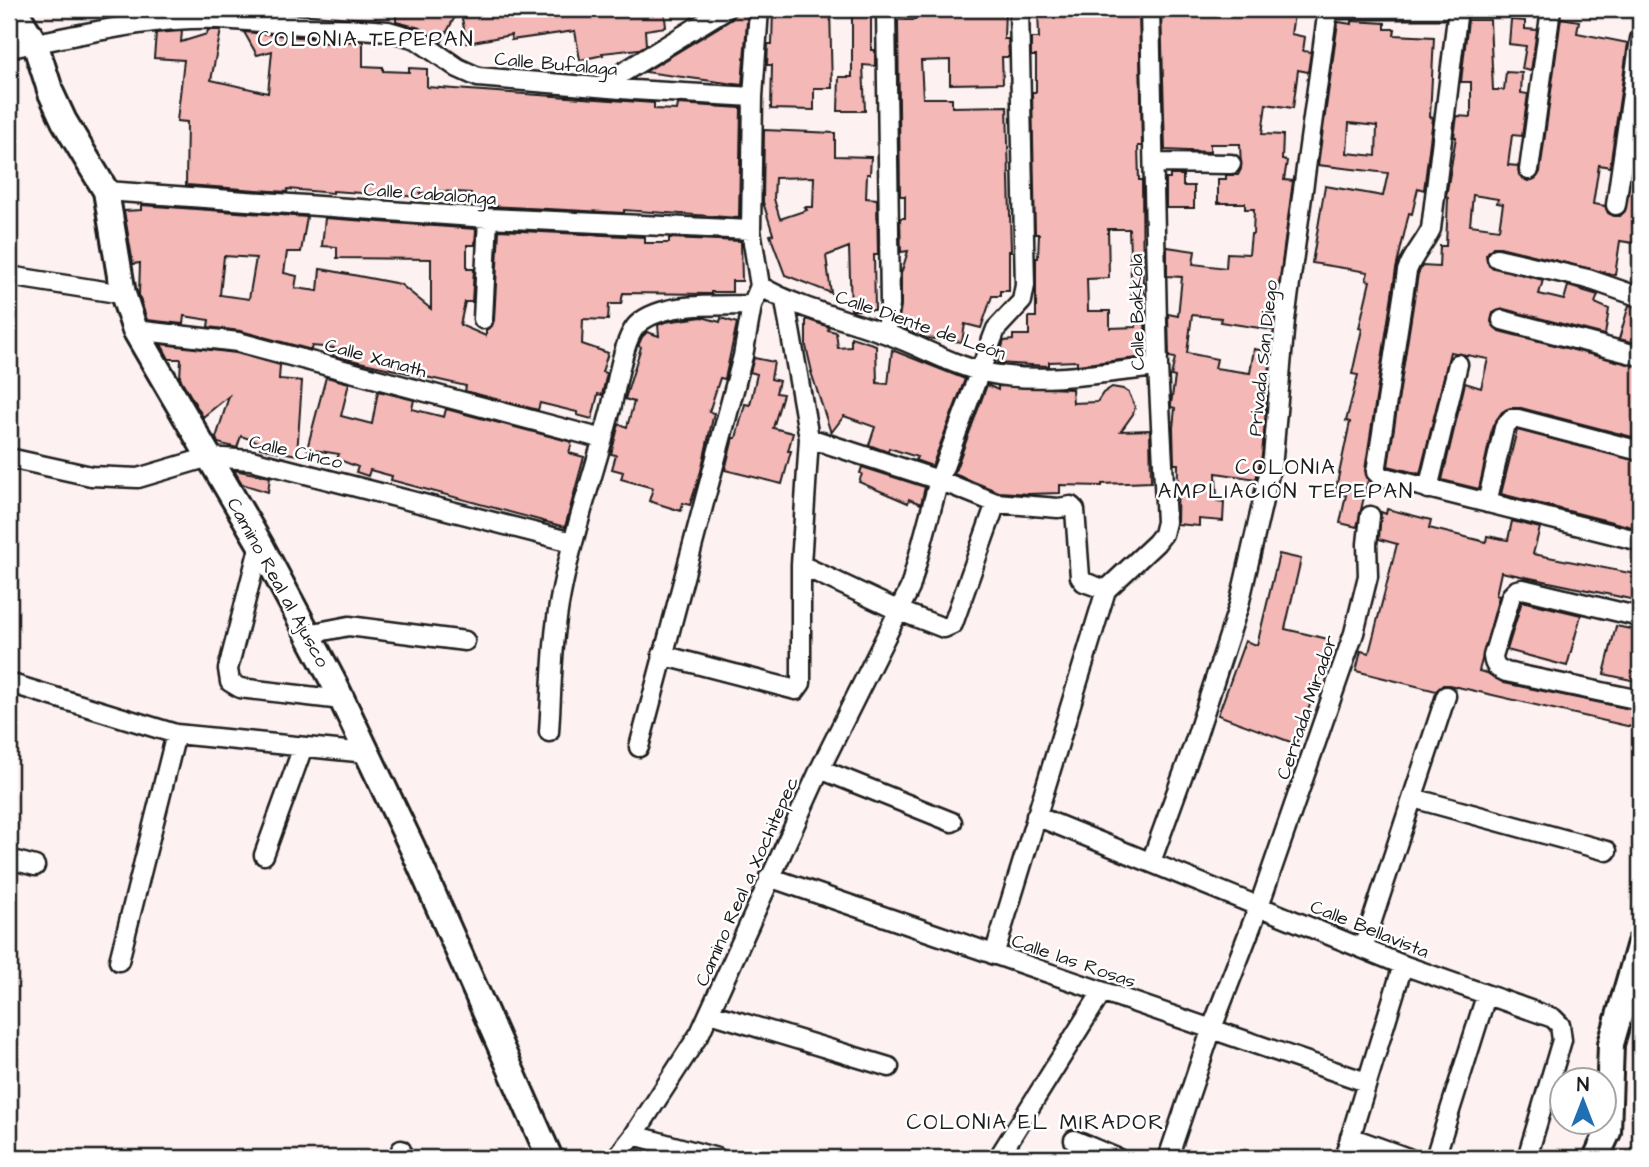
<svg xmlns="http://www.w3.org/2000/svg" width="1649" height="1167" font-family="'Architects Daughter',sans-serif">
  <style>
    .building { fill: #f4b8b7; stroke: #1c1c1c; stroke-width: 2; fill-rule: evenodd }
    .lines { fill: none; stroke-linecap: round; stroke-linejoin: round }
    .street-casing { stroke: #1c1c1c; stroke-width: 23 }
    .secondary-casing { stroke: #1c1c1c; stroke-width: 30 }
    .street { stroke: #fff; stroke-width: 18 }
    .secondary { stroke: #fff; stroke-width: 24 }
    .labels { text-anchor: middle; stroke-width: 5; stroke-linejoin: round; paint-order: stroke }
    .street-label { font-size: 19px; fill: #1c1c1c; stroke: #fff }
    .neighbourhood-label { font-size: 21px; letter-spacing: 2px; fill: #1c1c1c; stroke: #fff }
  </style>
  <rect width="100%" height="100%" fill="#fdf1f1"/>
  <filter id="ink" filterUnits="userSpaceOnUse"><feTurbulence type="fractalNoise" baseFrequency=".0143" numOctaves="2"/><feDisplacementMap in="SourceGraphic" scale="14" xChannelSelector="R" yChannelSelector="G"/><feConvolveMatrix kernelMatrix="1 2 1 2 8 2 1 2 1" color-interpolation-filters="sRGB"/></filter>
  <g filter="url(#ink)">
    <!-- building -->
    <path class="building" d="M405 9H459L441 43 420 28 396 22V14L405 13Z
      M460 9H597V14L664 9 666 27 645 30 646 45 639 49 602 53 603 55 580 60 575 31 511 40V35L467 43Z
      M738 9H748L742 85 645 72 732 19Z
      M773 9H830L832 88H814V110L771 109 772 65H767L768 44H772Z
      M852 9H871V50H875V66L863 65 865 111H838L839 77H852Z
      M915 9H1005L1004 39H1008L1009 57H1002L1003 83 950 84V60L921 61 923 98H952V107L1007 106 1011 251H1009V291H1000V296H992L981 328 965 324 962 342 926 338 921 336V333L898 326 901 305V274L908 251 901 252 900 218H905V196H900L898 20H915Z
      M1038 9H1139L1142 146H1138L1139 180H1142L1143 301H1132L1129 229H1108L1109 278 1087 279 1088 311H1110V328L1136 327V316L1145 317 1146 357 1077 365V361L1049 362V366L997 363 1004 341 1013 340V335H1029V317H1036V258H1038L1039 234H1035L1032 92H1036V56H1031V38H1039Z
      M1161 9H1202V13L1229 11V9H1256L1294 15 1291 34 1305 37 1303 51 1311 52 1308 72 1298 70 1293 108 1266 104 1262 134 1283 135 1282 160 1287 161 1284 180 1293 181 1273 330 1220 322 1221 318 1192 315 1187 353 1217 359 1215 368 1250 373 1254 349 1271 352 1262 455 1256 479 1216 473 1217 501 1224 502 1223 521 1199 519V526L1177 524 1178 464H1174L1173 428 1175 408 1171 407V404L1175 377 1171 376 1175 358 1169 357 1168 314 1178 316 1182 277 1167 276V247L1195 251 1193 264 1226 268 1227 253 1249 254 1251 234H1253L1254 209H1245V203H1218V179H1226V175H1238L1241 169 1240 144H1210V152L1165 150Z
      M1561 18 1579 21 1577 33 1628 43 1610 167 1599 165 1593 204 1605 206 1608 213 1614 216H1620L1625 211 1638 129H1640V244L1620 241 1615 275 1500 247H1493L1486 255 1489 266 1543 280 1539 294 1564 300 1568 286 1598 295 1595 303 1609 309 1605 335 1504 309 1493 313 1491 322 1499 331 1640 367V439L1521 408H1510L1502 412 1493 425 1479 489 1442 480 1465 383 1481 388 1488 359 1450 352 1420 474 1388 466 1418 274 1422 266 1439 267 1440 246H1446L1448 198 1446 197 1456 137H1454L1457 116 1471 117V82H1461L1468 20H1490L1493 90H1504L1506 72 1522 73 1521 93 1528 94 1522 136 1512 135 1508 165 1518 166 1519 175 1528 181 1537 177 1540 172ZM1473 195 1498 199 1497 203 1503 204 1499 229 1470 225Z
      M1511 20 1525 21V29L1537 30 1531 71 1522 69 1526 46 1509 44Z
      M1352 21 1385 23V29H1395L1394 35 1434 37 1430 117 1433 118 1424 190 1418 188 1412 214 1409 213 1396 269 1365 470 1368 480 1357 527 1340 523 1346 495 1335 493 1350 422 1346 421 1358 375 1352 374 1362 329 1359 328 1370 281 1366 280 1368 272 1312 263 1325 186 1383 196 1388 173 1318 165 1338 22 1352 24ZM1349 123 1377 126 1376 156 1347 153Z
      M208 30H221L211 80 268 93 272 51 257 55 244 32 321 39V43L363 41V66L383 67V71L409 72V68L427 69V87L654 103V109L677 110 678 104 741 108 739 218 624 210V213L470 205 471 193 440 191V194L420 193V197L333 191V193L288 189 287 192 186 185 187 122 177 121 184 60 154 58 156 33 182 31 181 42 207 34Z
      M764 130 835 133V156L871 157 870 174H867L866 198 877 199 878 255H874L875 310H851L849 247 826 256 831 293 785 275 770 235 773 234 763 202ZM814 177 813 207H805L807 210 780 219 774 199 775 178Z
      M1170 175H1183V186H1194V208H1166V179H1170Z
      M141 205 307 217 301 252H287L284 273 297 276 295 288 318 291 320 269 327 270 400 284 431 309V259L337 258V247L322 246 325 218 476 229 475 245H467V269H474L472 302H465L460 325 486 336V330L492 326 494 320 499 230 645 237V243H669V238L741 241 742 281H732V292H711V294L623 293 621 304H609L608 320 583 319 582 344 608 353 602 372 607 373 602 395 598 394 592 419 577 415V412L540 403 538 410 465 391 466 386 333 356 334 348 312 346 311 349H308L241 331 208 327 209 320 184 316 183 324 147 320 139 295 140 263 133 264 124 211 141 210ZM224 256 256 258 249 299 220 295Z
      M1629 305 1640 308V344L1619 339Z
      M702 317 720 322 721 318 737 323 725 379 720 378 709 412 714 413 701 471 690 505 683 503 681 511 649 501 653 488 621 479 623 472 612 469 616 455 611 454 619 424 627 427 634 402 625 399 641 347 638 346 642 337 647 332 659 336 658 325 665 322Z
      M806 319 829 327 828 330 836 332 838 348 851 347V337L876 345 877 383 888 384 892 350 965 379 932 466 915 460 917 457 889 448 888 452 869 445 875 427 844 416 831 433 811 372H812L806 346Z
      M161 344 236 353 280 365 279 379 302 381 297 455 260 448 261 443 241 436 237 448 218 443 216 438 229 396 203 417 180 378 181 359H169Z
      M754 358 774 362 771 379 779 381 776 393 783 394 773 428 793 433 788 451H791L782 484 725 470 733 438H736L745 404 750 405 757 374 750 372Z
      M326 377 349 383 341 416 372 424 378 391 414 400 412 409 444 417 446 409 572 442 569 453 584 457 565 527 391 480 392 476 370 470 368 476 356 472 358 467 337 459 339 454 307 449Z
      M987 385 998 390V386L1072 389 1073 403 1097 402 1103 393 1112 387 1123 389 1129 393 1135 407 1133 414 1121 431 1150 430 1151 482 1102 484V486L1060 485V493L1028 494 999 492 954 474Z
      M1517 430 1640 462V529L1501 494Z
      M862 467 925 487 921 504 909 499 908 503 859 482 862 474 860 473Z
      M234 470 270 477 268 492 242 484Z
      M1387 509 1431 520 1429 528 1486 542 1487 536 1508 540 1512 521 1540 528 1533 554 1640 575V601L1501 572 1496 595 1499 596 1479 671 1487 673 1504 683 1640 711V729L1449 685H1443L1436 691 1356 671 1361 651 1369 653 1397 544 1379 539 1381 512 1386 514Z
      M1279 554 1301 559 1285 629 1328 639 1320 670 1322 671 1296 744 1218 715 1245 641 1257 645Z
      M1522 601 1581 615 1567 666 1507 650Z
      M1616 626 1640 631V682L1604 674Z"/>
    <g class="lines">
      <defs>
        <path id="street" d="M759 9 753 97 751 230 760 286
          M1327 9H1443
          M1458 9 1431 229C1424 244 1412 256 1407 271L1376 472 1380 476 1640 541
          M9 48C78 36 150 16 220 19L388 31 416 39 458 68 478 77 633 90 753 97
          M601 86 726 9
          M1154 163 1231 164
          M1529 170 1551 9
          M106 191 488 218 751 230
          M1616 205 1640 39
          M1497 258 1588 279 1640 297
          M9 276 123 294
          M760 286C799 309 842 318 884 333 922 346 959 370 999 375 1050 383 1106 372 1158 367
          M483 319 488 218
          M1502 320 1640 356
          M135 330 238 342 603 439
          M885 333 890 305 886 9
          M809 438 939 480 996 503 1058 508 1071 506 1075 510 1080 577 1084 582 1106 590
          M9 458 91 476 138 478 209 457 251 460 572 542
          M1428 489 1458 364
          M1487 503 1504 428 1511 419H1518L1640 451
          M260 544 228 669 230 682 240 688 342 700
          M801 565 897 610 944 628 953 624 996 503
          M1640 617 1523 589 1517 590 1511 596 1493 656C1494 666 1497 668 1506 672L1640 700
          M308 634 349 626 465 641
          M662 655 796 690 801 683V565L809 438 785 301
          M9 683 176 734 367 753
          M549 732C552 686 552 639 561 594 573 531 595 471 611 409 616 389 623 337 638 324 664 301 719 306 752 305
          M639 747 743 356 752 305 760 286
          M820 769 952 822
          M1413 798 1607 851
          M1036 816 1403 965 1553 1018 1560 1025 1562 1040 1527 1158
          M264 855 303 747
          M9 859 35 866
          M1151 862 1194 744 1239 605 1273 457 1285 320 1328 9
          M769 877 1366 1082
          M1363 948 1446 696
          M994 955 1106 590 1156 543 1163 534 1166 522 1158 367 1150 9
          M119 961 176 734
          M710 1013 889 1067
          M634 1135 717 1158
          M1350 1137 1408 1158
          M1074 1140 1117 1158
          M399 1158 401 1150
          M616 1158 634 1135 700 1033 820 769 910 588 939 480 980 371 996 329 1022 301 1025 285 1019 9
          M998 1158 1102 992
          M1168 1158 1212 1028 1259 906 1354 633 1368 576 1367 544 1370 516
          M1344 1158 1403 965
          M1435 1158 1486 996"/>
        <path id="secondary" d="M14 9 35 43 51 93 64 121 106 191 123 294 135 330 260 544 334 683 413 849 550 1158
          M1596 1158 1608 1132 1611 1044 1640 943"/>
      </defs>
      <!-- street casing -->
      <use href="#street" class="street-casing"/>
      <!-- secondary casing -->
      <use href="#secondary" class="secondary-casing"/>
      <!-- street -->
      <use href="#street" class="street"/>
      <!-- secondary -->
      <use href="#secondary" class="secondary"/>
    </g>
  </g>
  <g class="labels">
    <!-- street labels -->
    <g class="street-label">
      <text transform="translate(556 63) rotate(5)" y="7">Calle Bufalaga</text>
      <text transform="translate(430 193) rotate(4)" y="7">Calle Cabalonga</text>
      <text transform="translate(1136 312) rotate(-91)" y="7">Calle Bakkola</text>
      <text transform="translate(921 324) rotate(19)" y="7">Calle Diente de León</text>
      <text transform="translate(376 357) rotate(15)" y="7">Calle Xanath</text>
      <text transform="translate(1262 358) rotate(-84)" y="7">Privada San Diego</text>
      <text transform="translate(296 451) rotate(13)" y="7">Calle Cinco</text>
      <text transform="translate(279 582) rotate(61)" y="7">Camino Real al Ajusco</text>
      <text transform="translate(1306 707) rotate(-71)" y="7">Cerrada Mirador</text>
      <text transform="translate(746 881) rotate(-66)" y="7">Camino Real a Xochitepec</text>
      <text transform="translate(1370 928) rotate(22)" y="7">Calle Bellavista</text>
      <text transform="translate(1074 960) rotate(19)" y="7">Calle las Rosas</text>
    </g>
    <!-- neighbourhood labels -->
    <g class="neighbourhood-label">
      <text x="366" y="46">COLONIA TEPEPAN</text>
      <text x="1286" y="474">COLONIA<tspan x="1286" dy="24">AMPLIACIÓN TEPEPAN</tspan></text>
      <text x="1036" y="1129">COLONIA EL MIRADOR</text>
    </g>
  </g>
  <!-- margin -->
  <rect width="1649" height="1167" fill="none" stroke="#fff" stroke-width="35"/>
  <rect x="18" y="18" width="1614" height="1132" fill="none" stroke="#1c1c1c" stroke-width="2.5" filter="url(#ink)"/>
  <!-- north arrow -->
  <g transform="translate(1583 1101)"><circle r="33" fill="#ffffff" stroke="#a4a4a4" stroke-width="2"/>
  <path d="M0-5L12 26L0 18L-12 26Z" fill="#1f6fb2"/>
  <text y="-10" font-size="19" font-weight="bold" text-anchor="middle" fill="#1c1c1c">N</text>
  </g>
</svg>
